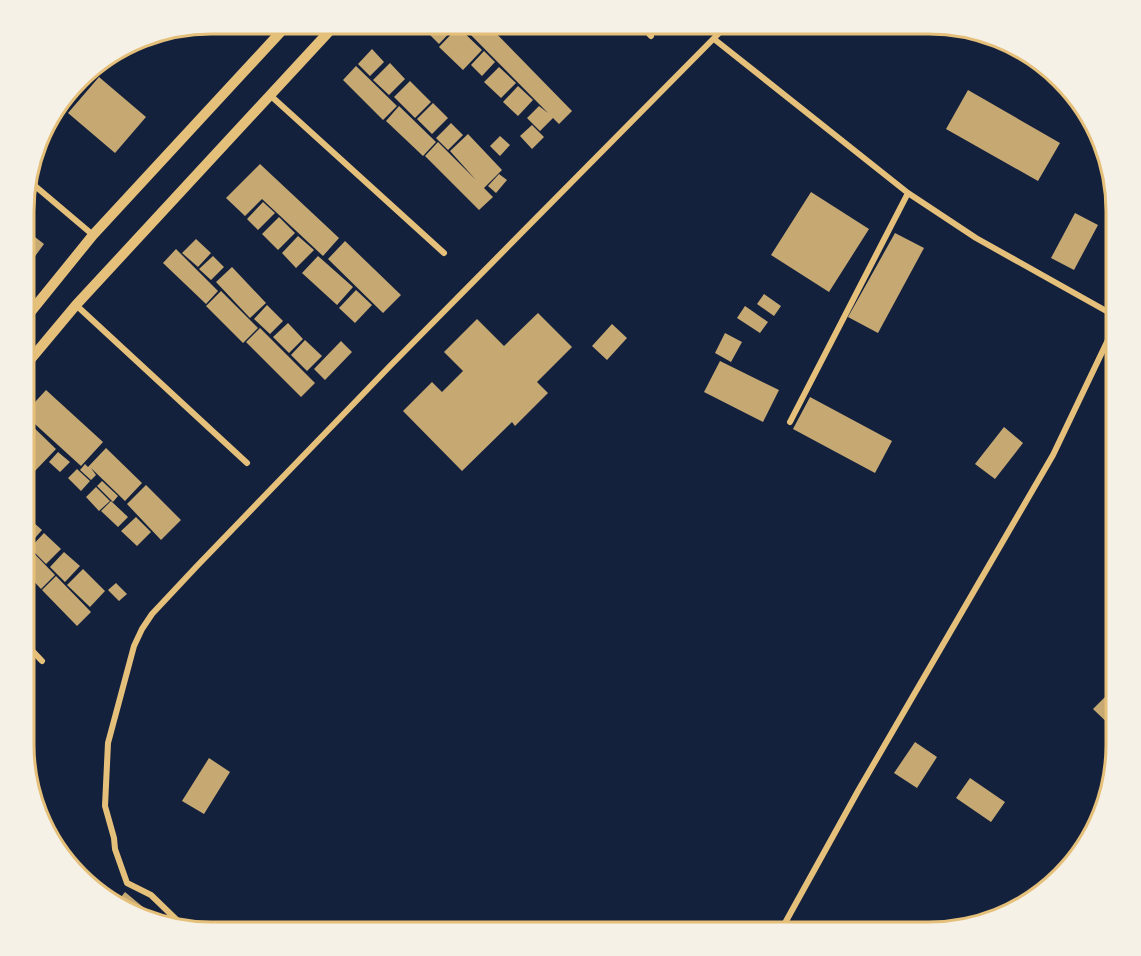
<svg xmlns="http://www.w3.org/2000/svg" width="1141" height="956" font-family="'Asap Condensed',sans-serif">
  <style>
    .building { fill: #c6a872 }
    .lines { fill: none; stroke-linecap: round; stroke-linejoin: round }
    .minor { stroke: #e5c07b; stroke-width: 6 }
    .tertiary { stroke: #e5c07b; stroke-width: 10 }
    .rim { fill: none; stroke: #e5c07b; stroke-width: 3 }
  </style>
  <rect width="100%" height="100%" fill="#14213d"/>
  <!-- building -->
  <path class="building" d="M427 24H458L439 44 423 28Z
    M460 24H487L572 111 559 124 553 118 540 131 527 118 539 106 548 113Z
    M939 24H941L960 29 954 37Z
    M458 27 482 50 463 70 439 47Z
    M979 33 1001 38 1004 40 1000 46Z
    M372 49 384 62 370 76 358 64Z
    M484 51 495 62 482 76 471 65Z
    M390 63 405 79 389 95 373 80Z
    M356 66 397 106 383 120 343 80Z
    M499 67 516 83 501 98 484 82Z
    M99 77 146 117 115 153 68 113Z
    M410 81 431 102 415 118 394 97Z
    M518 86 533 100 518 116 503 102Z
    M968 90 1060 143 1038 181 946 129Z
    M433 103 448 118 432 134 417 119Z
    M399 106 436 142 423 156 386 121Z
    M451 123 463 135 448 150 436 138Z
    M532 125 544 137 532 149 520 136Z
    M468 134 502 170 484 188 493 197 479 210 425 156 438 142 476 180 450 151Z
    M500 136 510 145 500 156 490 146Z
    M260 164 339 238 323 256 262 199 245 216 226 198Z
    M499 174 507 180 496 193 488 186Z
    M811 192 869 229 829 292 771 255Z
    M263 202 275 213 258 230 247 219Z
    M1075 213 1098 225 1074 270 1051 258Z
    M279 217 295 233 278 250 262 234Z
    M26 230 44 244 25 270Z
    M895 233 924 248 878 333 848 317Z
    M298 236 314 250 296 268 282 253Z
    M196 239 211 253 198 267 182 253Z
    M345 241 401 295 383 313 328 259Z
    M176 249 218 291 206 304 163 263Z
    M213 256 224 267 211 280 199 269Z
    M318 256 353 287 337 305 302 273Z
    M232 267 266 303 250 318 216 282Z
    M356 290 372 305 355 323 339 308Z
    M221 291 258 328 243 343 206 306Z
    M764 294 781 306 774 316 757 304Z
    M267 305 283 321 270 334 254 319Z
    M745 306 768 322 760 333 737 318Z
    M538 313 572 347 537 382 548 393 515 426 512 422 462 471 403 411 432 382 442 392 463 371 444 352 477 319 504 346Z
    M288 323 303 339 289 353 273 337Z
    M612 324 627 338 607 360 592 346Z
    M260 328 315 383 301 397 246 342Z
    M725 333 742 342 731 362 715 353Z
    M305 340 322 356 307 371 291 355Z
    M341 341 352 352 325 380 314 369Z
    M720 361 779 390 763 422 704 392Z
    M46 390 103 442 81 466 25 415V413Z
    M810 397 892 441 875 473 793 429Z
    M25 419 56 449 34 472 25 463Z
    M1004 427 1023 443 995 479 975 464Z
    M106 448 142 483 125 501 91 468 96 475 91 480 80 470 85 464 88 467Z
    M58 452 70 462 60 472 49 462Z
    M77 469 90 481 81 491 68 478Z
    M102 481 118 496 113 502 97 486Z
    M146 485 181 520 161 540 127 504Z
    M96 487 110 501 99 511 86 497Z
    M111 501 128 517 118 527 101 511Z
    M25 515 42 530 29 545 25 542Z
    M136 517 151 532 137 546 121 531Z
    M44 533 61 549 46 564 30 548Z
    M25 544 55 575 41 589 25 572Z
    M64 552 80 566 65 582 50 567Z
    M83 569 105 591 90 607 67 585Z
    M56 576 91 612 77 626 42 590Z
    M116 583 127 594 119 601 108 590Z
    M1117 685V732L1093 709Z
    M915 742 937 757 917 788 894 773Z
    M209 758 230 772 204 814 182 801Z
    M970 778 1005 802 991 822 956 798Z
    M125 892 161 922 140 918 117 902Z"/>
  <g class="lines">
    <!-- minor -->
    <path class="minor" d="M640 24 651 36
      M714 39 908 193 976 238 1117 317
      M271 96 444 253
      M28 180 93 235
      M76 305 247 463
      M790 422 908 193
      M25 643 42 661
      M183 926 151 895 127 883 115 849 114 838 105 806 108 743 134 646 142 629 152 614 197 566 390 366 728 24
      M780 932 858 791 1053 455 1117 321"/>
    <!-- tertiary -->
    <path class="tertiary" d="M25 319 93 235 288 24
      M25 366 76 305 336 24"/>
  </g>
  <!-- crop -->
  <path d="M0 0H1141V956H0ZM211 34H929A177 177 0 0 1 1106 211V745A177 177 0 0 1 929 922H211A177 177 0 0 1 34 745V211A177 177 0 0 1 211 34Z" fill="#f6f1e7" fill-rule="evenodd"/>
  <path class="rim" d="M211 34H929A177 177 0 0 1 1106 211V745A177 177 0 0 1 929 922H211A177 177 0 0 1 34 745V211A177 177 0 0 1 211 34Z"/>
</svg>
